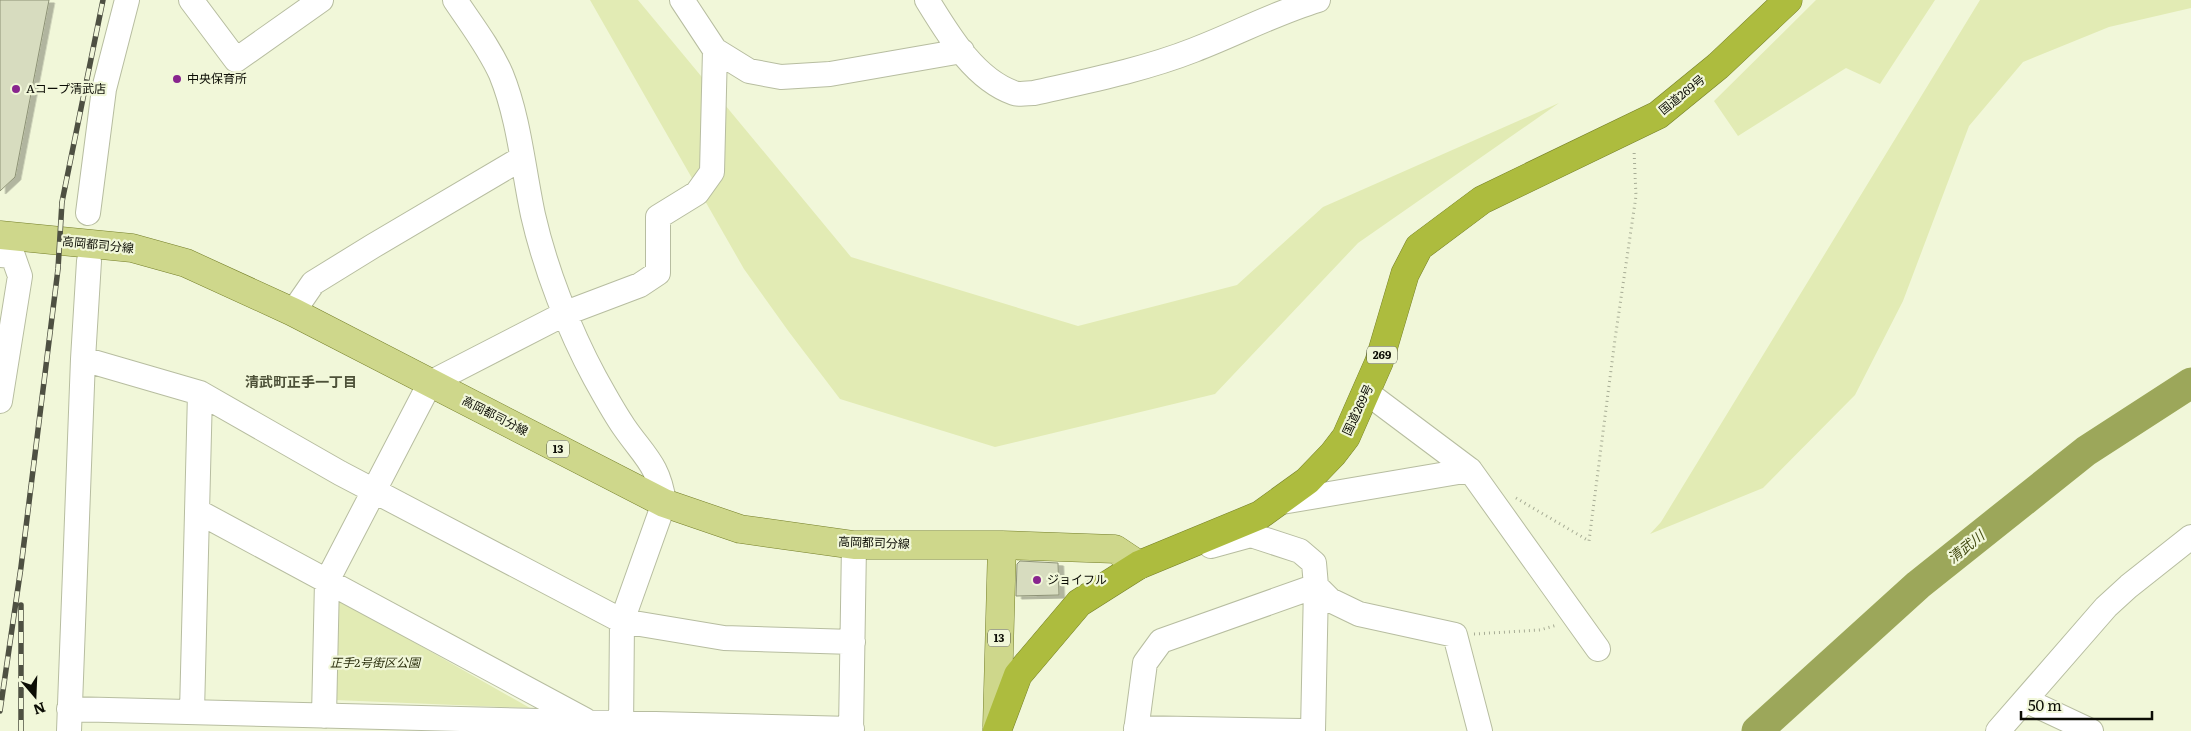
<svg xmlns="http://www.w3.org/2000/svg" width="2191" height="731" font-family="Literata,'Noto Sans JP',serif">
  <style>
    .green { fill: #e2ebb4 }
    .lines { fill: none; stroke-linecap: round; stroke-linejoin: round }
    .river { stroke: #9ca75a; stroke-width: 31 }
    .building { fill: #d7dcbf; stroke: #8d9276; filter: url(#shadow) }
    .minor-casing { stroke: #b7bda0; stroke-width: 26 }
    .major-casing { stroke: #757f2a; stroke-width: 29 }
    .highway-casing { stroke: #757f2a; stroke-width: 29 }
    .path { stroke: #a7ac95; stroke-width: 3; stroke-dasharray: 1 4; stroke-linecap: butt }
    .minor { stroke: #fff; stroke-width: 24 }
    .major { stroke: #ced78b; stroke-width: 28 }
    .highway { stroke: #adbc3e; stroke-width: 28 }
    .rail-casing { stroke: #4e5042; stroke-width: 5.5 }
    .rail { stroke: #f1f7d9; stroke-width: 4; stroke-dasharray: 11; stroke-linecap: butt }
    .poi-dot { fill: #88258e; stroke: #f1f7d9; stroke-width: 2 }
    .labels { text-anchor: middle; stroke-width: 4.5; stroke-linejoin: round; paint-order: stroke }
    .shield { fill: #f1f7d9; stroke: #515345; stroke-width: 1 }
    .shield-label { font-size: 11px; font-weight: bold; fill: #0c0d05 }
    .poi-label { font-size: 12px; fill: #0c0d05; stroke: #f1f7d9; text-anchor: start }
    .street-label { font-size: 12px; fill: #0c0d05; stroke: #f1f7d9 }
    .park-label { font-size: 12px; font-style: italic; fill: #2a2e0c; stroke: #f1f7d9 }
    .neighbourhood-label { font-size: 14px; font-weight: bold; fill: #4d5138; stroke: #f1f7d9 }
    .water-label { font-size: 14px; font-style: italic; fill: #434a10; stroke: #f1f7d9 }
  </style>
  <defs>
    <filter id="shadow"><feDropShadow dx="5.5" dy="3" stdDeviation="0" flood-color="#0004"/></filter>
  </defs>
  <rect width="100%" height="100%" fill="#f1f7d9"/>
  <!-- green -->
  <path class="green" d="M590 0H638L851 257 1078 326 1237 285 1323 207 1559 103 1358 243 1215 394 995 447 840 399 789 332 744 269Z
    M1816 0H1935L1880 84 1846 68 1738 136 1714 101Z
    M1980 0H2191V8L2109 27 2023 62 1969 126 1903 301 1855 395 1763 488 1650 534 1661 522Z
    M338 599 530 708 335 700Z"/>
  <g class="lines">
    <!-- river -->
    <path class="river" d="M1757 731 1918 585 2086 451 2191 383"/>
  </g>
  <!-- building -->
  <path class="building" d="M0 0H49L15 177 0 191Z
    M1020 561 1058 563 1059 595 1016 596 1017 564Z"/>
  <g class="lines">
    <defs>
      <path id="minor" d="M191 0 236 60 321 0
        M455 0C471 24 489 47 501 74 519 118 523 168 533 215 545 268 569 330 595 378 604 394 613 411 624 427 644 456 659 465 664 503L622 621 621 731
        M682 0 715 50 749 71 781 77 830 74 962 51
        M927 0C948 34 974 79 1014 93 1020 95 1028 93 1034 93 1087 81 1143 70 1194 50 1236 34 1275 13 1318 0
        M88 213 104 89 127 0
        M0 255 13 256 20 276 0 401
        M293 312 313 283 373 246 522 158
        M83 359 200 393 340 473 622 621 724 638 853 642
        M1366 392 1470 470
        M1276 503 1470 470 1598 649
        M197 511 585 720
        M1211 546 1251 535 1300 551 1314 563 1316 586 1313 731
        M1316 586 1330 600 1359 614 1455 635 1480 731
        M2025 700 2091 731
        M69 709 852 729
        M192 712 200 393
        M324 716 327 581 430 383 566 313 640 285 658 273V217L697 193 712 172 715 50
        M1136 728 1302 731
        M69 731 83 359 89 261
        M851 731 854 545
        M1136 731 1145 663 1161 641 1316 586
        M1998 731 2106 607 2129 586 2191 537"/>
      <path id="major" d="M0 235 132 248 186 263 293 312 664 503 740 529 854 545H1002L1115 549 1139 565
        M997 726 1002 545"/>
      <path id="highway" d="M997 731 1018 675 1079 603 1139 565 1260 515 1307 481 1333 454 1346 437 1379 362 1405 274 1419 247 1482 200 1658 115 1718 66 1788 0"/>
    </defs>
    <!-- minor casing -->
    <use href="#minor" class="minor-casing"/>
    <!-- major casing -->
    <use href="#major" class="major-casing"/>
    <!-- highway casing -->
    <use href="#highway" class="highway-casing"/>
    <!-- path -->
    <path class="path" d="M1516 498 1589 541 1615 339 1636 196 1634 150
      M1474 634 1540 630 1557 625"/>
    <!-- minor -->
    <use href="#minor" class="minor"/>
    <!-- major -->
    <use href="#major" class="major"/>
    <!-- highway -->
    <use href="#highway" class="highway"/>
    <defs>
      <path id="rail" d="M0 711 21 567 58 269 62 202 103 0
        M21 731V605"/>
    </defs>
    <!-- rail casing -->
    <use href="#rail" class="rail-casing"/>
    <!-- rail -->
    <use href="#rail" class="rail"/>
  </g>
  <!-- markers -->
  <g class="poi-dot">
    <circle cx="177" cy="79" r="5"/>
    <circle cx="16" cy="89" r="5"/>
    <circle cx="1037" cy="580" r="5"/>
  </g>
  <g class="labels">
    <!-- shield labels -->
    <g class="shield">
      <rect x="1367" y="346.5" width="30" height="17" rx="4"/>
      <rect x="547" y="440.5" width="22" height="17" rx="4"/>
      <rect x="988" y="629.5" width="22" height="17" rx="4"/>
    </g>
    <g class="shield-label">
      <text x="1382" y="359">269</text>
      <text x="558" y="453">13</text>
      <text x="999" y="642">13</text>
    </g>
    <!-- poi labels -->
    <g class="poi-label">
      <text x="187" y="83">中央保育所</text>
      <text x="26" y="93">Aコープ清武店</text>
      <text x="1047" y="584">ジョイフル</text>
    </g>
    <!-- street labels -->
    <g class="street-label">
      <text transform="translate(1682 95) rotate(-39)" y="4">国道269号</text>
      <text transform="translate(98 245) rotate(6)" y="4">高岡都司分線</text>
      <text transform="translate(1358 410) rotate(-65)" y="4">国道269号</text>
      <text transform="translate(495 416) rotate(27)" y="4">高岡都司分線</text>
      <text transform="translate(874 543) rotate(2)" y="4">高岡都司分線</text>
    </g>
    <!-- park labels -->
    <g class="park-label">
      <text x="375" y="667">正手2号街区公園</text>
    </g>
    <!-- neighbourhood labels -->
    <g class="neighbourhood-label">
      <text x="301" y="387">清武町正手一丁目</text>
    </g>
    <!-- water labels -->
    <g class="water-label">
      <text transform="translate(1966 547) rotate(-39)" y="5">清武川</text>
    </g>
  </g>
  <!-- north arrow -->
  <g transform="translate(35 696) rotate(161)" stroke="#f1f7d9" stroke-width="4" paint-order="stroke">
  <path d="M0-4L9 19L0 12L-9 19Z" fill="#0c0d05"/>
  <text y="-8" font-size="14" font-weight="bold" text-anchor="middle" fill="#0c0d05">N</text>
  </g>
  <!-- scale -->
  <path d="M2021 711v8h131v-8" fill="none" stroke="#0c0d05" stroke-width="2.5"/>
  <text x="2028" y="711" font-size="15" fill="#0c0d05" stroke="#f1f7d9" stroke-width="4" paint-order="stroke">50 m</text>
</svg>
